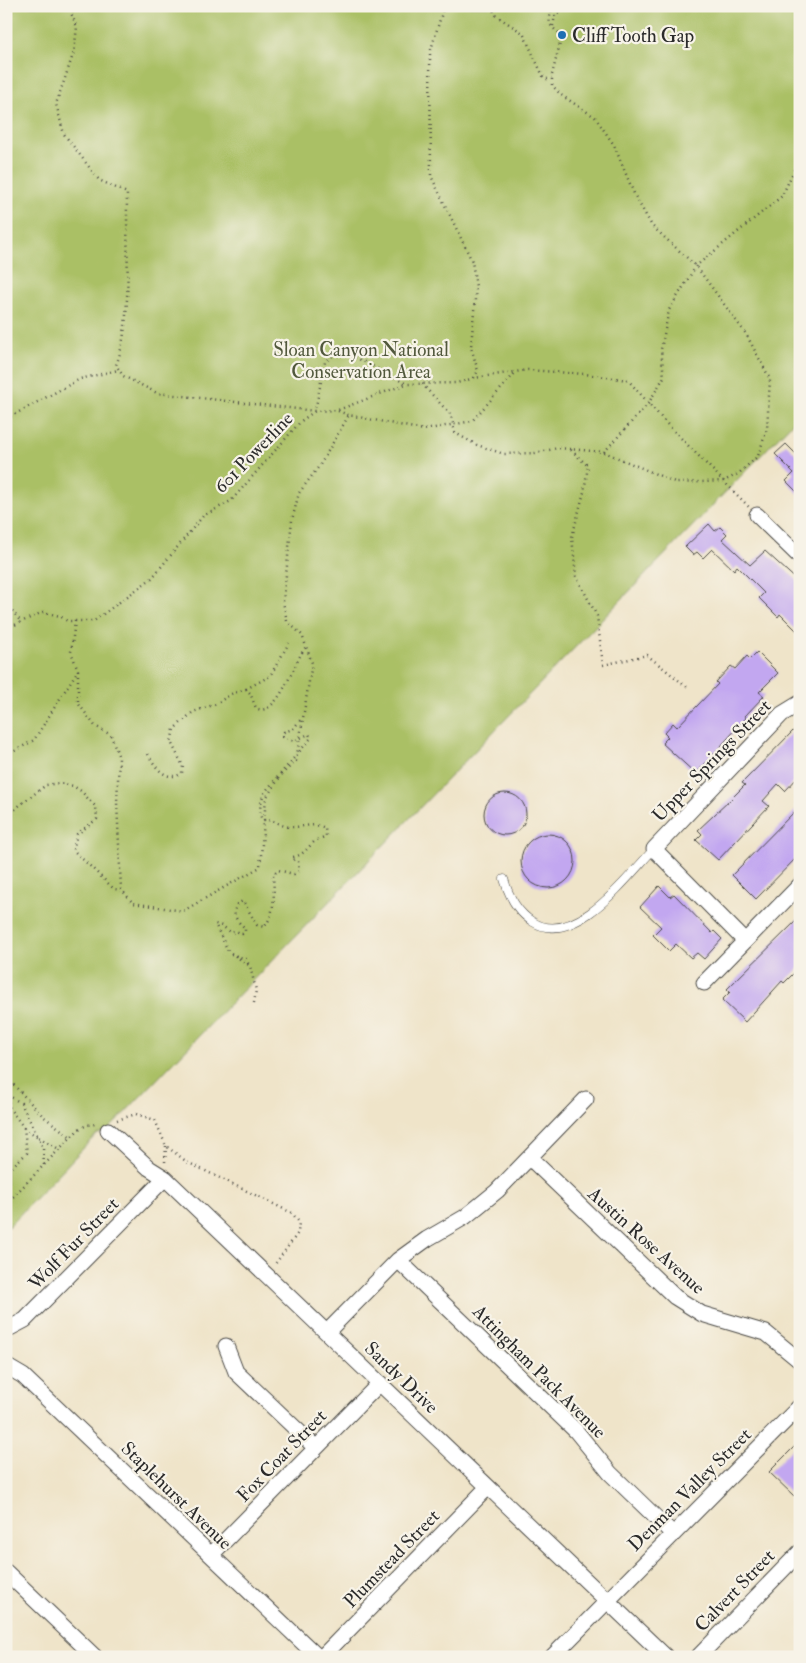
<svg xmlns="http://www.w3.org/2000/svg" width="806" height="1663" font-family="'IM FELL Double Pica',serif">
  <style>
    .green { fill: #aac065; stroke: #6a7648 }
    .building { fill: #c2a7f0 }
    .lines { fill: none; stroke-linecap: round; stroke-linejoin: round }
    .service-casing { stroke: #484743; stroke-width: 9 }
    .minor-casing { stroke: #484743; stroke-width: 17 }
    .path { stroke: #484743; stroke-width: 2.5; stroke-dasharray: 1 4; stroke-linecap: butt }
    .service { stroke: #fff; stroke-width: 8 }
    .minor { stroke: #fff; stroke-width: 15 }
    .poi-dot { fill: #1f6fb2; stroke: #f7f3e8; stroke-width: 2 }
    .labels { text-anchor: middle; stroke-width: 4.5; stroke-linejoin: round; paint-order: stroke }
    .poi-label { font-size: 19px; fill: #2b2b2b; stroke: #f7f3e8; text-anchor: start }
    .park-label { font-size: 19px; fill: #51583c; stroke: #f7f3e8 }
    .street-label { font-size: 19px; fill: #2b2b2b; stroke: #f7f3e8 }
  </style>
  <rect width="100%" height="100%" fill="#f7f3e8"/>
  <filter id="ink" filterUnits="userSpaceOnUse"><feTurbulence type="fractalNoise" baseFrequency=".02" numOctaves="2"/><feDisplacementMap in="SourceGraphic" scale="10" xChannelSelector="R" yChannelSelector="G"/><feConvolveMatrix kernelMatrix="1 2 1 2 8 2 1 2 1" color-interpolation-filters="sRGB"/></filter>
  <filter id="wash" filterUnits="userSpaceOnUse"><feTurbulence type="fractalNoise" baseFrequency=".0096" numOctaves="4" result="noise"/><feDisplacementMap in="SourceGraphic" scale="20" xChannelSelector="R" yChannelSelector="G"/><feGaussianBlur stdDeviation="1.12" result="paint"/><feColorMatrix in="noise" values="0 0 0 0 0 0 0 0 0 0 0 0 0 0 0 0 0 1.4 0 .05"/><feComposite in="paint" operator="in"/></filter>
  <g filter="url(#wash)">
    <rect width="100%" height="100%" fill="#efe4c9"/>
    <!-- green -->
    <path class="green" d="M6 6H800V415L108 1130 96 1135 6 1229Z"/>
    <g id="blocks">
      <!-- building -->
      <path class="building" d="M786 444 800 458V495L786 481 794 473 775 454Z
        M709 524 715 531 720 527 727 534 722 539 750 565 765 551 800 583V634L780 614 778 617 759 598 764 593 737 566 734 570 712 549 703 558 697 552 693 555 685 547Z
        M757 652 778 673 759 692 764 696 745 716 746 718 696 774 662 743 668 737 664 733 673 723 677 727 718 684 716 682 731 666 735 669 747 656 750 659Z
        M794 730 800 735V775L785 791 778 784 763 801 769 806 718 860 696 840 702 834 698 830 730 800 745 785 742 783Z
        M484 814a21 21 0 1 1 42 0a21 21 0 1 1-42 0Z
        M800 806V854L756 899 732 875Z
        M521 861a27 27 0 1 1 54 0a27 27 0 1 1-54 0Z
        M659 886 670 897 674 894 712 933 714 931 722 939 704 959 697 953 691 958 676 944 669 951 653 935 661 927 640 907Z
        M800 917V967L784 983 782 981 745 1022 722 1000 730 992 727 989Z
        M800 1441V1489L794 1496 769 1472Z"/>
    </g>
  </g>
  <g filter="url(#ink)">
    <use href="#blocks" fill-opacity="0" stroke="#484743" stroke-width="1"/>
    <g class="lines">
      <defs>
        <path id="service" d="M504 879C509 897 517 912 533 922 575 948 627 877 654 849"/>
        <path id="minor" d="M757 515 800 557
          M745 941 654 849 782 714 800 703
          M704 983 800 885
          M108 1130 149 1168 165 1178 666 1657
          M530 1158 675 1297 702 1314 766 1333 800 1361
          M398 1260 576 1431 610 1473 673 1534
          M6 1330 25 1320 165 1178
          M327 1332 398 1260 427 1239 465 1217 497 1191 586 1099
          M226 1346 236 1372 316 1448
          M6 1366 23 1376 318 1657
          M211 1555 380 1383
          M6 1572 95 1657
          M322 1657 488 1487
          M552 1657 800 1406
          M698 1657 800 1552"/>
      </defs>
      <!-- service casing -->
      <use href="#service" class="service-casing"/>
      <!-- minor casing -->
      <use href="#minor" class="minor-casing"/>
      <!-- path -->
      <path class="path" d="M75 6 71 13 77 27 74 52 56 104 64 134 99 180 127 193C126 239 133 324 116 365L123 376 157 393 315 411 325 362 335 354H349L405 383
        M444 6 430 53 431 176 472 261 476 287 471 347 478 371 474 378
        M492 6 495 15 523 33 543 76 547 79 552 78
        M553 26 555 16 559 14V6
        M422 384 451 415 455 433 477 445 504 454 535 453 558 448 604 452 677 483 724 481 738 474 758 456 767 429 770 379 746 334 696 266 652 226 635 196 614 145 595 117 561 95 552 85V75L562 35C546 24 549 23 552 6
        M338 411 349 415
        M6 419 80 379 118 370
        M571 450 588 466 584 492 572 537 576 576 597 616 603 665 647 655 687 687
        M604 452 648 404 664 377 661 349 669 310 696 266 782 196 794 170 800 164
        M6 603 21 622
        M75 621 71 652 78 670
        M6 629 43 612 60 616 67 621H94L152 578 203 516 231 501 301 421 315 411 338 410 406 384 457 383 474 378 528 370 585 374 628 380 667 424 749 507
        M246 689 270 676 289 643
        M148 754C155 767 166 783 182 773L183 766 171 742 174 729 193 712 216 704 231 694 246 689 250 693 256 708C278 720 295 658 306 647
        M6 756 34 740 78 670V703L95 726 111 735 119 758 117 802 121 889 133 903 183 911 260 867 266 798 282 774 296 761 312 663 302 635 287 621 283 602 292 520 299 493 320 465 349 415 424 430 472 421 516 372
        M6 821 8 816 20 805 46 785 59 783 73 786 81 791 96 807 97 819 77 834 73 850 114 889 121 890
        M231 954 246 959 249 965
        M254 1003 256 990 250 966 228 951 215 924 222 926 232 933 236 931 242 934 245 932V928C237 921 231 915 237 904L243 901 257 925 264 927C276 914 274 891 273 875L278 870 294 874 299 871 298 861 292 859 293 857C304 855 307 848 314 842 317 839 323 838 326 836L325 828C312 821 298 830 285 826 274 823 278 820 262 820 258 811 261 802 264 793L311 738 309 734 294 741 283 737 284 732 293 729 302 718
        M6 1076 10 1081 7 1090 11 1097 21 1103 38 1137 24 1128 27 1153 7 1171 6 1175
        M10 1081 43 1116 71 1137
        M7 1092 10 1109 24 1128
        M117 1120 136 1114 155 1120 166 1146 187 1162 292 1213 299 1222 298 1233 275 1264
        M165 1162 166 1146
        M44 1165 43 1148 38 1137 59 1149
        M6 1204 79 1129 87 1125 97 1124"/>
      <!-- service -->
      <use href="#service" class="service"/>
      <!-- minor -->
      <use href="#minor" class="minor"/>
    </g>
  </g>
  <!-- markers -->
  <circle class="poi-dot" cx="562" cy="35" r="5"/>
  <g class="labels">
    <!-- poi labels -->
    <g class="poi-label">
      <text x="572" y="42">Cliff Tooth Gap</text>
    </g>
    <!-- park labels -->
    <g class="park-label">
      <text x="361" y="356">Sloan Canyon National<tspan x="361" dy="22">Conservation Area</tspan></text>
    </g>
    <!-- street labels -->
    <g class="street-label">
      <text transform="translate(253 452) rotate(-46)" y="7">601 Powerline</text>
      <text transform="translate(711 760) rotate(-46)" y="7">Upper Springs Street</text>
      <text transform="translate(647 1240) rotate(42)" y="7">Austin Rose Avenue</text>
      <text transform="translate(73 1243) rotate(-46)" y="7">Wolf Fur Street</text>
      <text transform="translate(540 1371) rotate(45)" y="7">Attingham Pack Avenue</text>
      <text transform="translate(402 1377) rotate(44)" y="7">Sandy Drive</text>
      <text transform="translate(281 1455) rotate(-46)" y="7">Fox Coat Street</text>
      <text transform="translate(689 1489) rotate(-45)" y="7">Denman Valley Street</text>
      <text transform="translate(177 1495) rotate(44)" y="7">Staplehurst Avenue</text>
      <text transform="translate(391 1558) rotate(-46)" y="7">Plumstead Street</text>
      <text transform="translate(734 1590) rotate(-46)" y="7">Calvert Street</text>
    </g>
  </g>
  <!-- margin -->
  <rect width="806" height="1663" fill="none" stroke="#f7f3e8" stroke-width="25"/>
</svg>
